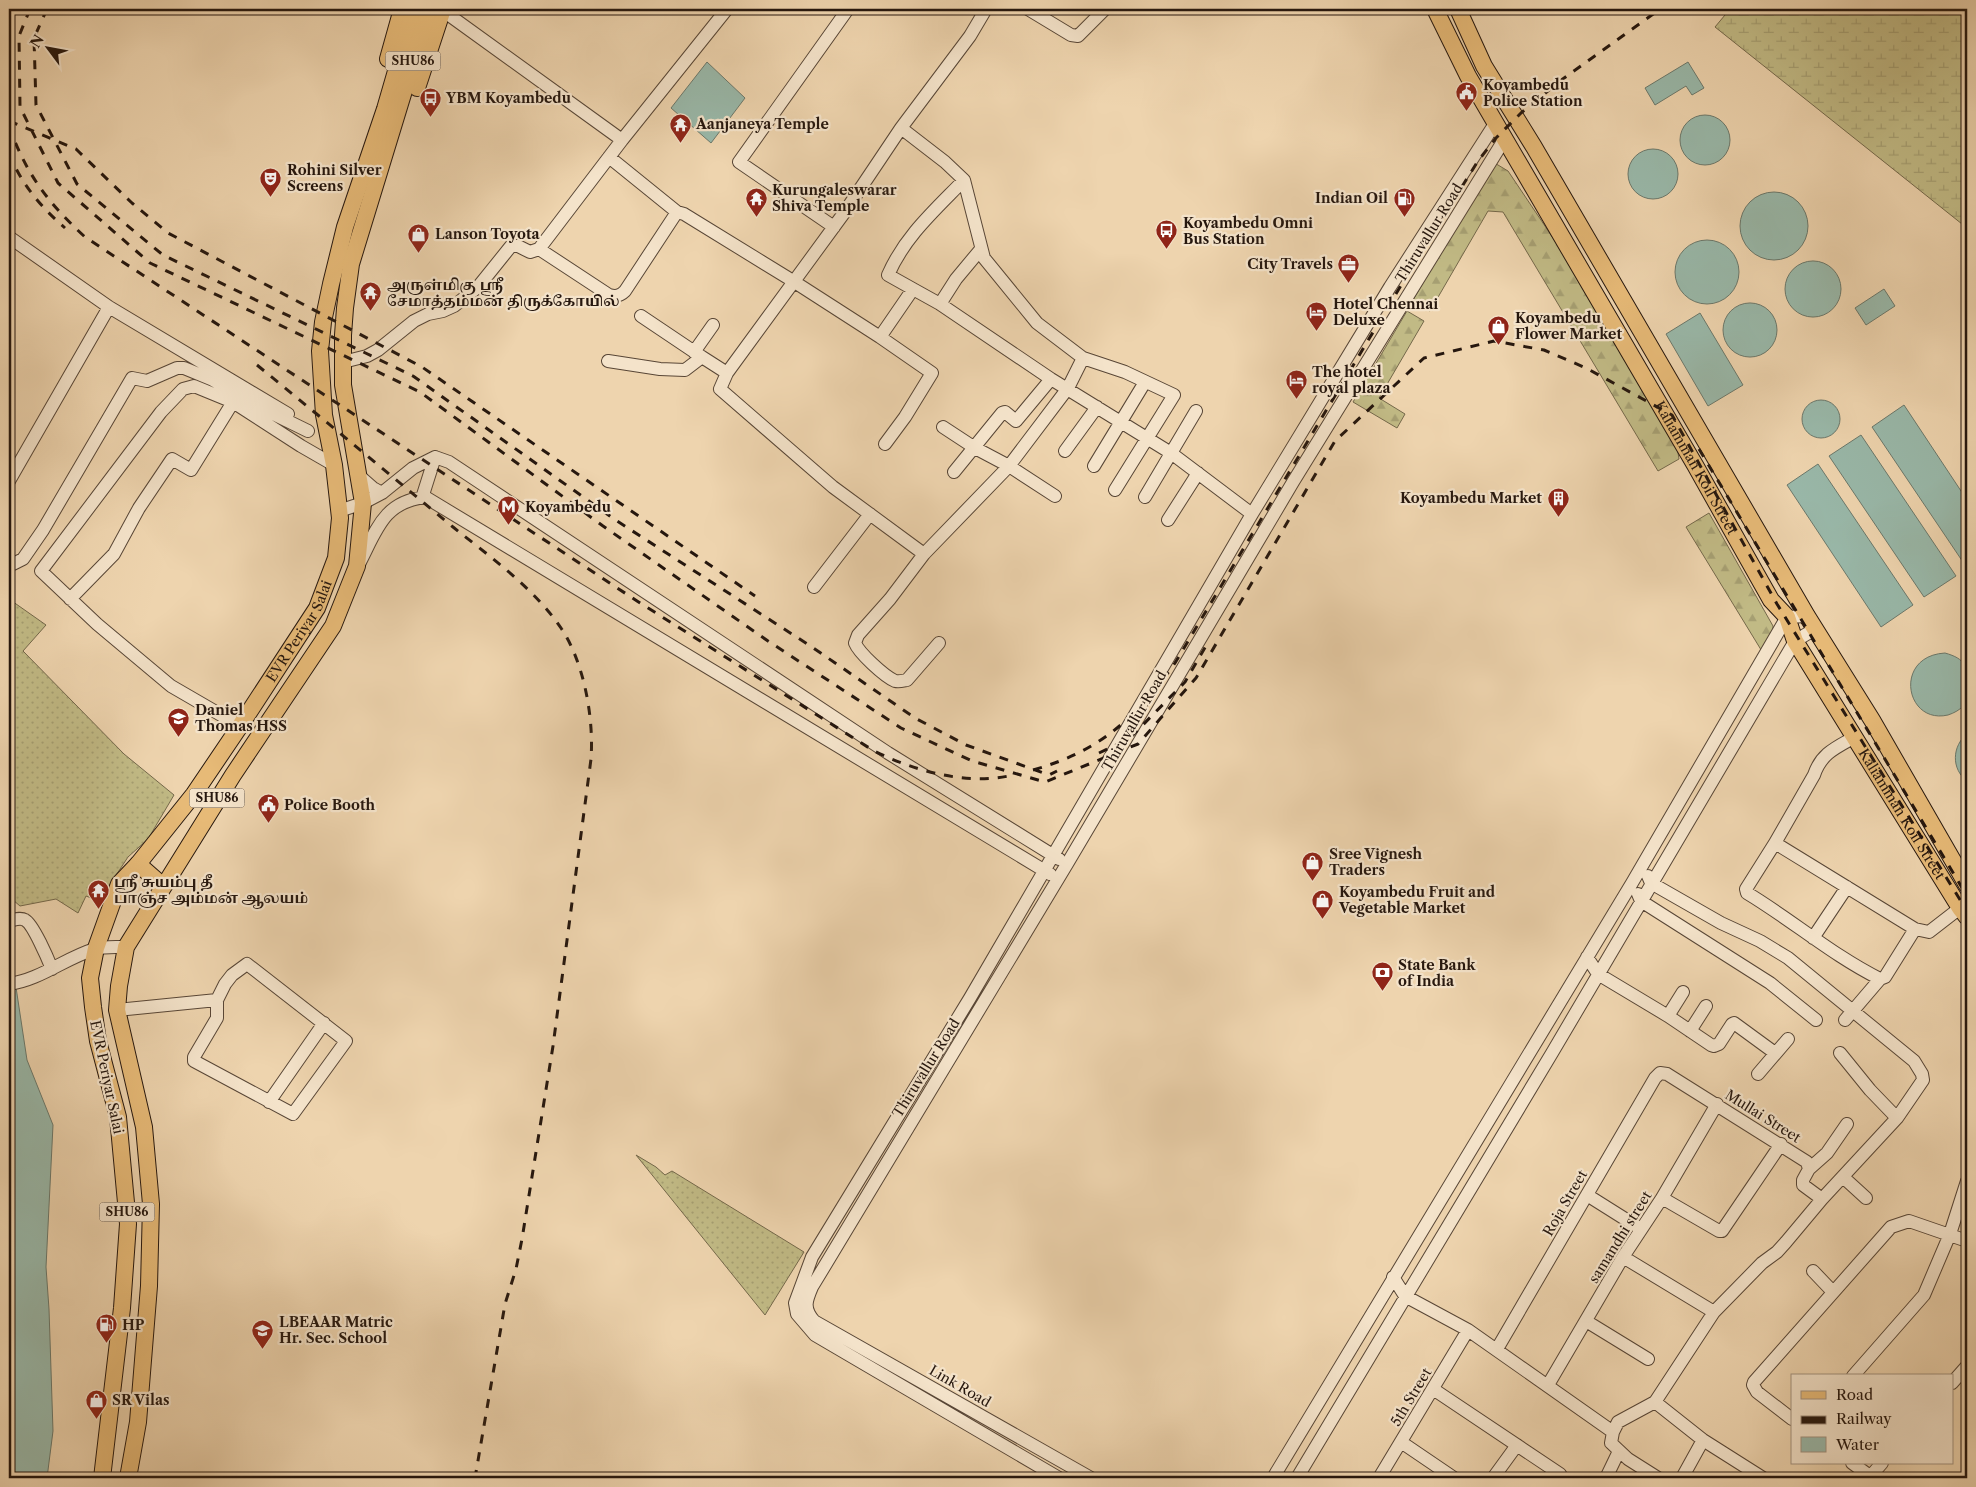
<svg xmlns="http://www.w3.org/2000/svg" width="1976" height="1487" font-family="'Libre Caslon Text','Noto Serif Tamil',serif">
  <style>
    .grass { fill: url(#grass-dots); stroke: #74684a }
    .forest { fill: url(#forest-firs); stroke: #74684a }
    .wetland { fill: url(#wetland-marsh); stroke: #74684a }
    .water { fill: #99b8a9; stroke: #6b786b }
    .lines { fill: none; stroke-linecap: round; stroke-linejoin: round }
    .minor-casing { stroke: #584636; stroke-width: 14 }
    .major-casing { stroke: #26170e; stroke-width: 18 }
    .minor { stroke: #f4e3ca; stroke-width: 12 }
    .major { stroke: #e7ba77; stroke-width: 16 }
    .rail { stroke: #26170e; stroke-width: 3; stroke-dasharray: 9 9; stroke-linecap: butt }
    .labels { text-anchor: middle; stroke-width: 4.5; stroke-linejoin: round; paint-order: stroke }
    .shield { fill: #f4e3ca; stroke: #645446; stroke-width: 1 }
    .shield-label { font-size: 12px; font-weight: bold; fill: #26170e }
    .poi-label { font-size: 14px; font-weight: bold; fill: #26170e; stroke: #f4e3ca; text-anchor: start }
    .street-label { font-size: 14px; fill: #26170e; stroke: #f4e3ca }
  </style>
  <defs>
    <pattern id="grass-dots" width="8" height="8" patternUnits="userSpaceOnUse" patternTransform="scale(1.25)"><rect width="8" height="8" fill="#c1ba85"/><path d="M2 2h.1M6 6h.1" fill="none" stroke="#a69f72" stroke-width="1.8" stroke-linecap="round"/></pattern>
    <pattern id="forest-firs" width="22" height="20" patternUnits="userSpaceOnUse" patternTransform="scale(1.25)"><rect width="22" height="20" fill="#c1ba85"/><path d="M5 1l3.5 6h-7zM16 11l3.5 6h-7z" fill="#a69f72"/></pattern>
    <pattern id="wetland-marsh" width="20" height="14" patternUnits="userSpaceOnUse" patternTransform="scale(1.25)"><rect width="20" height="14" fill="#c1ba85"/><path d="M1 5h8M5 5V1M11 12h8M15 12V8" fill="none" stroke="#a69f72"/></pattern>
  </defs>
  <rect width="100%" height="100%" fill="#eed4ae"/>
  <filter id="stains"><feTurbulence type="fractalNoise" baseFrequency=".004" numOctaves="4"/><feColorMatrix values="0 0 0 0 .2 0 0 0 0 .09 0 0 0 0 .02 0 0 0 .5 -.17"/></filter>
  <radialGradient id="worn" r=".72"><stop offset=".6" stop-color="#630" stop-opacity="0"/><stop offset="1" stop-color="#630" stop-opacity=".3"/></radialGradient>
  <!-- grass -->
  <path class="grass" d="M9 599 46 625 23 651 124 754 174 795 148 839 128 857 99 901 86 896 78 913 56 899 20 906 13 900 9 843Z
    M636 1155 656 1167 665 1175 672 1171 804 1252 765 1315Z"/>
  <!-- forest -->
  <path class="forest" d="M1493 162 1508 171 1672 415 1679 459 1658 471 1503 212 1488 211 1430 311 1413 300Z
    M1407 311 1424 321 1379 398 1405 414 1397 428 1353 402Z
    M1709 513 1773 626V631L1763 653 1686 527Z"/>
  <!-- wetland -->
  <path class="wetland" d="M1730 9H1967V228L1715 27Z"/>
  <!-- water -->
  <path class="water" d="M707 62 745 98 711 143 671 108Z
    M1688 62 1704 88 1692 95 1686 86 1655 105 1645 88Z
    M1680 140a25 25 0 1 1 50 0a25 25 0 1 1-50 0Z
    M1628 174a25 25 0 1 1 50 0a25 25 0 1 1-50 0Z
    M1740 226a34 34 0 1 1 68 0a34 34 0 1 1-68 0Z
    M1675 272a32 32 0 1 1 64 0a32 32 0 1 1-64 0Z
    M1785 289a28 28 0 1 1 56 0a28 28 0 1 1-56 0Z
    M1884 289 1895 306 1866 325 1855 308Z
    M1723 330a27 27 0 1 1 54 0a27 27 0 1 1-54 0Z
    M1700 313 1743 385 1708 406 1666 334Z
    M1802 419a19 19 0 1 1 38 0a19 19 0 1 1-38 0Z
    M1904 405 1967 500V568L1872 427Z
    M1861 435 1956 576 1924 597 1829 456Z
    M1818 464 1913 605 1881 627 1787 485Z
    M1945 653C1966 659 1967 666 1967 686 1967 693 1969 699 1964 705 1960 710 1954 713 1948 715 1905 725 1893 656 1945 653Z
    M1967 734V781C1951 769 1952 746 1967 734Z
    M9 941 27 1060 53 1125 46 1267 49 1309 53 1431 47 1478H9Z"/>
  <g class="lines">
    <defs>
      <path id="minor" d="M1028 9 1071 35 1078 36 1105 9
        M442 10 622 140
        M901 128 970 36 986 9
        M609 157 677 212 684 214 793 281 880 337 913 289 888 275C905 236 935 210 964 180
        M834 227 739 162 848 9
        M9 237 109 307 288 414
        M539 249 609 295C616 297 620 296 625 291L677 212
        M913 289 940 304 1051 379 1171 453 1252 514
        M940 304 956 279 981 249
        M641 316 702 357
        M880 337 932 373 905 417 885 444
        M694 352 713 325
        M608 361 660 369 685 370 702 357 727 373
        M343 362 367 356 378 350 414 321 428 314 443 311 454 306 478 287 511 246H518L530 252 539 249 622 140 727 9
        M943 427 975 448 1009 466 1055 496
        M1065 451 1097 407
        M1094 466 1145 382
        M954 472 1002 413 1005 412 1016 421 1051 379
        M357 474 373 488 382 493
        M9 481 109 307
        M1145 497 1196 411
        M422 498 435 457
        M339 511 363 503 382 493 413 468 435 457 449 462 888 753 1059 859
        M1168 520 1198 473
        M924 554 833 487 720 389 727 373 844 213 901 128 945 162 964 180 984 258 1037 323 1083 358 1125 372 1174 395 1115 490
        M360 562C377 529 384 502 425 497L1050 874
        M9 563 13 564 23 559 43 530 132 378 147 381 177 368H184L213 380 253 404 308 431
        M814 587 870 514
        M70 599 114 554 139 508 172 459 191 470 233 402
        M939 643 907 680C902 681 899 682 895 681 884 676 859 653 855 643L858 635 890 599 924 554 1009 466 1068 388 1083 358
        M240 726 171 686 97 624 41 571 161 412 183 389 194 386 233 402 301 446 334 465
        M1853 738C1835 748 1821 754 1814 775L1775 843 1915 929 1929 932 1960 908
        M1775 843 1746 889 1747 893C1792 920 1832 955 1880 979
        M1648 876 1651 883 1721 923 1760 941 1788 958 1914 1061 1922 1074 1923 1080 1897 1118 1822 1199 1786 1242 1777 1252 1762 1263 1714 1312 1655 1402 1618 1422 1613 1432 1611 1443 1628 1459 1658 1478
        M1638 894 1641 901 1770 983 1816 1020
        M9 921C14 920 20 917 25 920 33 924 48 959 52 969
        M1813 938 1847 887
        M1587 957 1598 974 1668 1016 1711 1045 1714 1046 1719 1044 1732 1024 1734 1023 1775 1053
        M247 964 346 1041 293 1114 194 1061V1057L217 1018V1000L225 984 232 975Z
        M9 984C40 980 65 958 95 949 104 946 116 947 126 947
        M117 1010 217 1000
        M1668 1016 1683 992
        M1845 1020 1880 979 1885 977 1915 929
        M1690 1031 1706 1006
        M1840 1053 1870 1090 1897 1118
        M1758 1074 1788 1039
        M269 1102 324 1023
        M1809 1169 1827 1153 1847 1124
        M1843 1177 1866 1198
        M1587 1195 1641 1229
        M1662 1198 1719 1231H1722L1781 1144
        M1623 1257 1714 1312
        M1813 1271 1833 1292
        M1393 1277 1405 1296 1468 1330 1613 1432
        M1586 1321 1648 1359
        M1497 1349 1655 1078 1660 1073 1667 1074 1807 1162 1809 1169 1803 1180V1185L1822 1199
        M1853 1376 1924 1295 1950 1234 1967 1181
        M1952 1383 1967 1366
        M1548 1385 1623 1257 1662 1198 1717 1104
        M1433 1389 1560 1474 1562 1478
        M1655 1402 1703 1440 1763 1478
        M1792 1419 1757 1392 1753 1385 1754 1382 1891 1227 1909 1221 1967 1241
        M1401 1442 1454 1478
        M1852 1463 1870 1476
        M1059 1478 815 1335 797 1314 795 1303 812 1257 970 998 1252 514 1390 287 1496 122
        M1091 1478 814 1321C803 1308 806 1301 812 1287L1067 864 1293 482 1504 140
        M1273 1478 1632 883 1787 617 1807 616
        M1297 1478 1552 1053 1795 641 1815 629
        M1379 1478 1468 1330
        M1493 1478 1517 1445
        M1606 1478 1619 1451
        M1682 1478 1703 1440
        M1869 1478 1882 1463"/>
      <g id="major">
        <path id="s1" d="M1435 9 1468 76 1695 465 1771 600 1787 617 1795 641 1960 908 1967 917"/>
        <path d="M1458 9 1484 66 1534 147 1807 616 1872 720 1967 885"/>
        <path d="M388 59 402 9"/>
        <path d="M417 88 443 9"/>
        <path d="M138 864 163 886"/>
        <path id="s2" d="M102 1478 122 1308 128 1224 118 1117 98 1041 93 1007 90 978 96 948 119 884 138 864 194 794 240 726 317 608 336 558 340 518 334 465 324 415 320 351 323 322 331 284 345 227 385 109 414 9"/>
        <path d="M128 1478 138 1422 149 1286 151 1204 144 1127 117 1010 119 986 126 947 233 775 333 626 357 566 363 503 343 385V335L345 308 351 264 429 9"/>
      </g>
    </defs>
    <!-- minor casing -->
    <use href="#minor" class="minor-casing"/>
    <!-- major casing -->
    <use href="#major" class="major-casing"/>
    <!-- minor -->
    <use href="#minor" class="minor"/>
    <!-- major -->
    <use href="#major" class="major"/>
    <!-- rail -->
    <path class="rail" d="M30 9 19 36 20 107 58 183 150 263 420 392 603 526 768 641 901 728 972 761 1045 782 1138 744 1196 678 1335 441 1424 358 1494 341 1544 350 1586 368 1672 415 1777 604 1967 911
      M47 9 34 38 36 105 77 184 163 255 413 376 617 521 812 647 915 718 966 745 1049 775 1057 771
      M9 121 76 149 132 203 168 233 422 367 755 596
      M9 126C26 174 48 203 85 237L637 601 874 751C915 771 967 786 1013 775
      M9 153C21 184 41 207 65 228
      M257 365C323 419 388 473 453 527 489 556 535 589 561 628 584 662 594 718 591 759L553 1046 522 1239 516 1269 505 1304 475 1478
      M1699 449 1967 896
      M1099 753 1129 739 1185 682 1207 644
      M1033 770C1100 751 1135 719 1175 663L1424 247 1478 161 1496 138 1521 113 1560 81 1660 9"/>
  </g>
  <!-- icons -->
  <defs>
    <symbol id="civic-pin" viewBox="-11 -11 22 30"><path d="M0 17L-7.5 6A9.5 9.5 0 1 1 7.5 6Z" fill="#8f2418" stroke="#f4e3ca"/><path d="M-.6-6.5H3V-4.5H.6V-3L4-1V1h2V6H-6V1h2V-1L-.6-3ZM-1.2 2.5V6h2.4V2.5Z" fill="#fff"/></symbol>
    <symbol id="bus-pin" viewBox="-11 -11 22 30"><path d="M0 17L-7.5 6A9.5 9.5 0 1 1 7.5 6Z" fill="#8f2418" stroke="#f4e3ca"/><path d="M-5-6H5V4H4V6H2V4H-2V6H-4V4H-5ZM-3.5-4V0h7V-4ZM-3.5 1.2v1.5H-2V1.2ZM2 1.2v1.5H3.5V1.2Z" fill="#fff"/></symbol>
    <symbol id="temple-pin" viewBox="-11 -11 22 30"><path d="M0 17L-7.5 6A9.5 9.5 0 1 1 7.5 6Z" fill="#8f2418" stroke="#f4e3ca"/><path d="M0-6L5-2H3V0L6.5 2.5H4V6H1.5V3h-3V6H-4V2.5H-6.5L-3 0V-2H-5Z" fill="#fff"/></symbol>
    <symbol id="theatre-pin" viewBox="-11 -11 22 30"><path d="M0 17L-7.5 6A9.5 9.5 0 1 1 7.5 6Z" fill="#8f2418" stroke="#f4e3ca"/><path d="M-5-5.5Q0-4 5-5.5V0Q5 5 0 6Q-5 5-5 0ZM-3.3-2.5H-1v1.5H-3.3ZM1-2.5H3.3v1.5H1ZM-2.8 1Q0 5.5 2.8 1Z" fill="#fff"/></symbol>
    <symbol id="fuel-pin" viewBox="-11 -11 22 30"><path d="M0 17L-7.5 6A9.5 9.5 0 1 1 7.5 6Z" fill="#8f2418" stroke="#f4e3ca"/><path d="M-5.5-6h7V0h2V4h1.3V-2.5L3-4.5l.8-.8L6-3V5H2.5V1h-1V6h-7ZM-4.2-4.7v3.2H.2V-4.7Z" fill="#fff"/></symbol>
    <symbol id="shop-pin" viewBox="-11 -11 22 30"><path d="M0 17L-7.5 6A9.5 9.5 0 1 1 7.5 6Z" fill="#8f2418" stroke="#f4e3ca"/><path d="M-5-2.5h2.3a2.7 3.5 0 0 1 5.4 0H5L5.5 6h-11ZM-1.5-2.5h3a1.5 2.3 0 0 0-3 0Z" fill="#fff"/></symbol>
    <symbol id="office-pin" viewBox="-11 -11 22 30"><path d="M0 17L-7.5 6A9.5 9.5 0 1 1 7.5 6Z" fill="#8f2418" stroke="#f4e3ca"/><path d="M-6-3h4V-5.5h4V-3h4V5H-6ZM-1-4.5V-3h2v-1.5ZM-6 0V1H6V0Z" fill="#fff"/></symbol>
    <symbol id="hotel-pin" viewBox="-11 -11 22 30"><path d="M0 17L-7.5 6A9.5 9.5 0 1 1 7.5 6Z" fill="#8f2418" stroke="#f4e3ca"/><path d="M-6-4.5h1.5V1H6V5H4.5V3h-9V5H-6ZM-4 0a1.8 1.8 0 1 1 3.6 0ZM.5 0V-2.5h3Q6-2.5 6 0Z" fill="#fff"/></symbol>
    <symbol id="building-pin" viewBox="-11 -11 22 30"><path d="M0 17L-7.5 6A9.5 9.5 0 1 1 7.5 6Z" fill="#8f2418" stroke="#f4e3ca"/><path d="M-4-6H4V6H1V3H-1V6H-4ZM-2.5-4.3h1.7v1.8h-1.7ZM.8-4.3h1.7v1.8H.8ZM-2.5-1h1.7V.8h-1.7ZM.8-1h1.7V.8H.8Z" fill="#fff"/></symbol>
    <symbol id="metro-pin" viewBox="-11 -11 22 30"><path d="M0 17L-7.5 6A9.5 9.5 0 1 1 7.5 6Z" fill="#8f2418" stroke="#f4e3ca"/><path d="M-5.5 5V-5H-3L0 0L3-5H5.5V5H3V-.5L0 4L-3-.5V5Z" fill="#fff"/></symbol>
    <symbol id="school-pin" viewBox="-11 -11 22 30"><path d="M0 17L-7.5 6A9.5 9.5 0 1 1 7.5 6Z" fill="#8f2418" stroke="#f4e3ca"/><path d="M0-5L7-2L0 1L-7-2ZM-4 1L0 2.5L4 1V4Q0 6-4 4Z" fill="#fff"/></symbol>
    <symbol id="bank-pin" viewBox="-11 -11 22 30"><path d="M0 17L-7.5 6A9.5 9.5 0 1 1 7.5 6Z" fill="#8f2418" stroke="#f4e3ca"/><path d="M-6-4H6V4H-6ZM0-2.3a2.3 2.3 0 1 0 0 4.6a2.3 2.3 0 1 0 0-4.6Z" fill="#fff"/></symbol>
  </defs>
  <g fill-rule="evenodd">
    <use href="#civic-pin" x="1454" y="80" width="25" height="34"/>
    <use href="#bus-pin" x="418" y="86" width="25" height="34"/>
    <use href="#temple-pin" x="668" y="112" width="25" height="34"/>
    <use href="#theatre-pin" x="258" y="166" width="25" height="34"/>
    <use href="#temple-pin" x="744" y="186" width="25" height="34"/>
    <use href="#fuel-pin" x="1392" y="186" width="25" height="34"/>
    <use href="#bus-pin" x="1154" y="218" width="25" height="34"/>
    <use href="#shop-pin" x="406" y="222" width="25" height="34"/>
    <use href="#office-pin" x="1336" y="252" width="25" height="34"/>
    <use href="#temple-pin" x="358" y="280" width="25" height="34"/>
    <use href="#hotel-pin" x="1304" y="300" width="25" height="34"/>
    <use href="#shop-pin" x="1486" y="314" width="25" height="34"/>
    <use href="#hotel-pin" x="1284" y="368" width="25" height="34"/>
    <use href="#building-pin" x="1546" y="486" width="25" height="34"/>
    <use href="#metro-pin" x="496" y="494" width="25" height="34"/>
    <use href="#school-pin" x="166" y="706" width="25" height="34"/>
    <use href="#civic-pin" x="256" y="792" width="25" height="34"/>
    <use href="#shop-pin" x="1300" y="850" width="25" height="34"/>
    <use href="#temple-pin" x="86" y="878" width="25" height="34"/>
    <use href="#shop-pin" x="1310" y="888" width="25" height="34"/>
    <use href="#bank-pin" x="1370" y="960" width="25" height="34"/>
    <use href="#fuel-pin" x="94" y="1312" width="25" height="34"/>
    <use href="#school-pin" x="250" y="1318" width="25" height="34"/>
    <use href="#shop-pin" x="84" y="1388" width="25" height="34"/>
  </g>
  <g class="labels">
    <!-- shield labels -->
    <g class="shield">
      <rect x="385.5" y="51.5" width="55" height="19" rx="4"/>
      <rect x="189.5" y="788.5" width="55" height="19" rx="4"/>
      <rect x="99.5" y="1202.5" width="55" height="19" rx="4"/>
    </g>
    <g class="shield-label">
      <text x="413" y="65">SHU86</text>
      <text x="217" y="802">SHU86</text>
      <text x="127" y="1216">SHU86</text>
    </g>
    <!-- poi labels -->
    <g class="poi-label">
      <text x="1483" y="90">Koyambedu<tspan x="1483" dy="16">Police Station</tspan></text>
      <text x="446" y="103">YBM Koyambedu</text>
      <text x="696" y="129">Aanjaneya Temple</text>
      <text x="287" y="175">Rohini Silver<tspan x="287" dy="16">Screens</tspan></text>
      <text x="772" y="195">Kurungaleswarar<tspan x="772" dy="16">Shiva Temple</tspan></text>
      <text x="1388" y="203" text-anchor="end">Indian Oil</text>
      <text x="1183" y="228">Koyambedu Omni<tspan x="1183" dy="16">Bus Station</tspan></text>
      <text x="435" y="239">Lanson Toyota</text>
      <text x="1333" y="269" text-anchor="end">City Travels</text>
      <text x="387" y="290">அருள்மிகு ஸ்ரீ<tspan x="387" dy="16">சேமாத்தம்மன் திருக்கோயில்</tspan></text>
      <text x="1333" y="309">Hotel Chennai<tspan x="1333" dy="16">Deluxe</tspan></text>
      <text x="1515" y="323">Koyambedu<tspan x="1515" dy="16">Flower Market</tspan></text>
      <text x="1312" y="377">The hotel<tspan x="1312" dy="16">royal plaza</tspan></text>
      <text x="1542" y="503" text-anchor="end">Koyambedu Market</text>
      <text x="525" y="512">Koyambedu</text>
      <text x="195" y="715">Daniel<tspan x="195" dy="16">Thomas HSS</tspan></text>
      <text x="284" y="810">Police Booth</text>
      <text x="1329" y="859">Sree Vignesh<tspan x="1329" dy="16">Traders</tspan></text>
      <text x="114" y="887">ஶ்ரீ சுயம்பு தீ<tspan x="114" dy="16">பாஞ்ச அம்மன் ஆலயம்</tspan></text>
      <text x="1339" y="897">Koyambedu Fruit and<tspan x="1339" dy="16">Vegetable Market</tspan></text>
      <text x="1398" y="970">State Bank<tspan x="1398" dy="16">of India</tspan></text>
      <text x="279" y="1327">LBEAAR Matric<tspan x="279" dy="16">Hr. Sec. School</tspan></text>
      <text x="122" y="1330">HP</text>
      <text x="112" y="1405">SR Vilas</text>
    </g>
    <!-- street labels -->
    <g class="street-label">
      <text transform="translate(1429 233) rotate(-58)" y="5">Thiruvallur Road</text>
      <text dy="5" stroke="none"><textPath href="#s1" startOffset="528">Kaliamman Koil Street</textPath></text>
      <text dy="5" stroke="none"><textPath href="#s2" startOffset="915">EVR Periyar Salai</textPath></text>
      <text transform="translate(1134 721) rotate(-60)" y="5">Thiruvallur Road</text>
      <text dy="5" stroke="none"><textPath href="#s1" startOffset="932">Kaliamman Koil Street</textPath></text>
      <text transform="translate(926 1068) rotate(-58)" y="5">Thiruvallur Road</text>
      <text transform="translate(107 1077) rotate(78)" y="5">EVR Periyar Salai</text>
      <text transform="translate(1763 1116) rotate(32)" y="5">Mullai Street</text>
      <text transform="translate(1565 1203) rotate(-60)" y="5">Roja Street</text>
      <text transform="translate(1620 1237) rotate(-58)" y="5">samandhi street</text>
      <text transform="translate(960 1386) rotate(30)" y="5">Link Road</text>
      <text transform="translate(1411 1397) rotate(-59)" y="5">5th Street</text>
    </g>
  </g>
  <!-- margin -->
  <rect width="1976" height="1487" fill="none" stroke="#eed4ae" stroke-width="30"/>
  <rect x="10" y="10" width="1956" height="1467" fill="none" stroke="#26170e" stroke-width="2.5"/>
  <rect x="15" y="15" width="1946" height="1457" fill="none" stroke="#26170e"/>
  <!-- legend -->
  <rect x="1791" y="1374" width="162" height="90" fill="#f4e3ca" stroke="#a2917f"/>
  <rect x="1801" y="1391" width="25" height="8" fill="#e7ba77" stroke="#a2917f"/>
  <text x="1836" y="1400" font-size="15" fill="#26170e">Road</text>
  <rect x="1801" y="1416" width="25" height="8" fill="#26170e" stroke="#a2917f"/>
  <text x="1836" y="1424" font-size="15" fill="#26170e">Railway</text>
  <rect x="1801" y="1437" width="25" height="15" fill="#99b8a9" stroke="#a2917f"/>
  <text x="1836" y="1450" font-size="15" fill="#26170e">Water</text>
  <!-- north arrow -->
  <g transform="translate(48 48) rotate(302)" stroke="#f4e3ca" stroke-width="4" paint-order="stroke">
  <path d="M0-4L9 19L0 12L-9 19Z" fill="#26170e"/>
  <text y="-8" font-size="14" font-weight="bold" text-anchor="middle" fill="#26170e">N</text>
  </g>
  <rect width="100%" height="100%" filter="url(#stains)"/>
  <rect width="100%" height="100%" fill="url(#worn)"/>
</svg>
